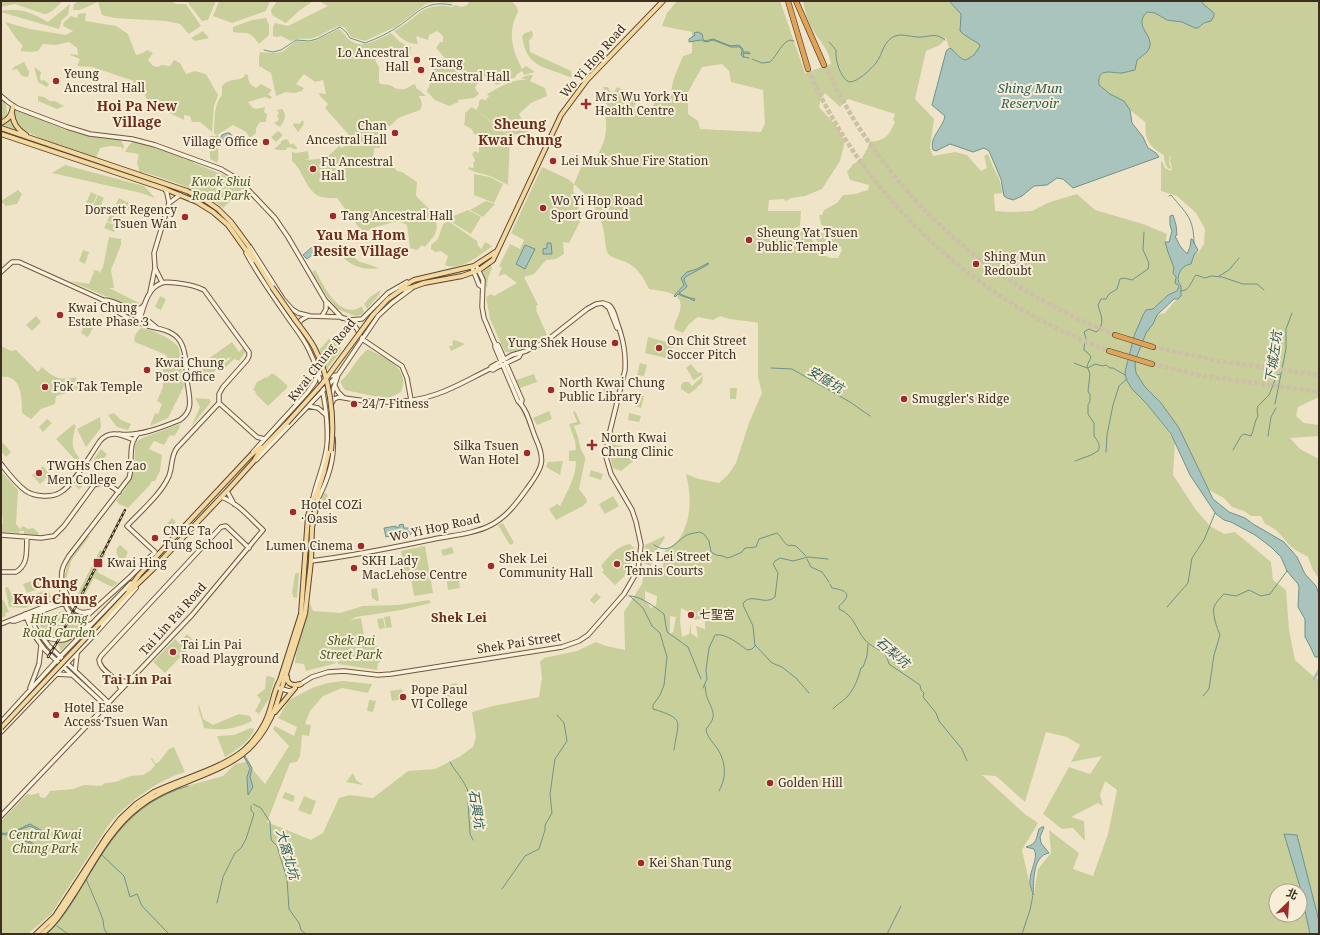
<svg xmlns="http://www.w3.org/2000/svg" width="1320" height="935" font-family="'Noto Serif','Noto Sans TC',serif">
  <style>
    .green { fill: #c9cf9b; fill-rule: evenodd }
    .water { fill: #a9c4bc; stroke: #6f938a }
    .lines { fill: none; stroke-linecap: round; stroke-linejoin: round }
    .stream { stroke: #6f938a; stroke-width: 1 }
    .canal { stroke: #a9c4bc; stroke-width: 3 }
    .highway-tunnel { stroke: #ccc0a6; stroke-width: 4.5; stroke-dasharray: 4.5 2; stroke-linecap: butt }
    .secondary-casing { stroke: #6f573f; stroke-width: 5.5 }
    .primary-casing { stroke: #5b4430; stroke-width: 6 }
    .highway-casing { stroke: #5b4430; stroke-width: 6 }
    .secondary { stroke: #faf1dc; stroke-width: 3.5 }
    .primary { stroke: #f3d9a0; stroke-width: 4 }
    .highway { stroke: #e0a458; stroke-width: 4.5 }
    .rail-casing { stroke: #3d2e20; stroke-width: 2.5 }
    .rail { stroke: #f7eed8; stroke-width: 1; stroke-dasharray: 3; stroke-linecap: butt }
    .primary-bridge-casing { stroke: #5b4430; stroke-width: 6; stroke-linecap: butt }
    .primary-bridge { stroke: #f3d9a0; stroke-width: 4 }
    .poi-dot { fill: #9e2a2b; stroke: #f7eed8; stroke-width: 1.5 }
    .labels { text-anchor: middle; stroke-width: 4; stroke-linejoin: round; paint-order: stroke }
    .poi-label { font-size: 12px; fill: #3d2e20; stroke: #f7eed8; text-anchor: start }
    .street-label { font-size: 12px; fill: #3d2e20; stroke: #f7eed8 }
    .park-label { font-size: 12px; font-style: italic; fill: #4d5a26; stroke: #f7eed8 }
    .water-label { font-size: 13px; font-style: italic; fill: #2f5d5a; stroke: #f7eed8 }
    .neighbourhood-label { font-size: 13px; font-weight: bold; fill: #6b2e1e; stroke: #f7eed8 }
    .quarter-label { font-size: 14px; font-weight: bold; fill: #6b2e1e; stroke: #f7eed8 }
  </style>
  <rect width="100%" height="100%" fill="#f0e4c8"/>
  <!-- green -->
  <path class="green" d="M1 1H63C57 6 51 14 44 14L15 4 1 7Z
    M79 1H170L177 4H186L201 26 189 34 180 24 166 21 114 18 102 15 98 2 80 10H73L74 4Z
    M190 1H216L208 20 202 21 188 3Z
    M219 1H270L266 11 232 23 213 16Z
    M277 1H313L299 11 286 23 272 15 271 10Z
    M319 1H450L453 3 435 2 426 4 397 26 365 41 351 37 345 28 340 26C331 28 323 35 313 38 305 40 298 37 291 41L281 36 276 37 273 36V27L275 23 288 26 328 6Z
    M470 1H510C514 3 518 7 518 12 507 32 512 49 522 69L526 66 535 72 524 75 522 71 516 75V77L496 85 491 78 484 76 480 79 475 88 479 94 474 98 458 100 459 102 449 106 435 100 427 92C428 86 432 82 433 76 434 68 432 67 437 60L443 61 444 57 436 48 440 42H443V36L437 31 429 35 428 40 416 36 418 44C407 44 402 39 394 31 418 19 421 1 452 7L455 5 462 7 467 5Z
    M677 1H780L805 73 831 64C828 47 820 43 812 28 807 20 805 10 803 1H949L961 14 963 34 979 44 980 46 974 55 966 60C962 59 952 51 950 48 948 46 947 41 946 38L940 45 926 51 915 99 934 119 930 148 933 156 955 152 967 155 981 171 987 168 984 156 988 154 993 167 999 178 1003 193 994 194 995 211 1011 212 1032 211 1050 202 1077 194 1095 210 1143 224 1167 234 1165 244 1175 266V279L1178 288 1175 294 1145 315 1140 322 1134 336 1125 372 1126 379 1132 389 1146 403 1175 441 1173 475 1196 510 1210 526 1224 534 1235 532 1271 562 1273 580 1286 590 1289 630 1295 660 1315 678 1319 679V934H203L201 933 200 934H47L61 919 111 841 122 826 140 810 150 802 180 788 223 776 235 764 246 762 265 784 289 746 273 729 275 726 294 736 297 727 278 718 289 700 312 688 328 683 343 681 372 684 368 693 342 688 323 696 310 711 305 724 311 725 309 736 302 735 300 756 297 762 290 763 267 822 311 840 323 833 339 798 350 795 373 798 408 771 435 769 459 757 473 747 476 737 472 712 493 706 539 697 542 678 540 662 544 658 577 651 596 642 606 646 625 650 624 612 642 584 645 566 662 573 665 551C670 547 678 542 681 536 692 517 691 494 686 474L699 479 719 483 728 475 736 463 749 423 762 393 758 377V323C745 320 732 321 720 316L713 320 698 317 689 324 683 333 674 329C674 324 677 319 679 314 687 291 664 292 649 289 644 278 637 267 626 262 619 259 614 259 608 254 605 247 605 239 604 232 600 212 589 197 574 184L573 191 578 198 575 204 584 212V214L569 243 563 242 564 254 556 259 546 260 534 274 524 277 538 305 536 306 537 309 536 310 547 335C539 340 515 355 505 352L490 319 486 297 491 294 494 296 517 283 505 274 498 276 502 268 499 266 510 244 520 249 524 240 511 233 542 167 568 179 574 184 584 160 595 161C605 140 608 136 605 112L610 109 603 99 605 93 603 87H608L610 91 614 92 617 87 624 91 629 96 639 95 640 97 633 108 646 115 654 104 659 94 664 96 670 95 674 78 683 56 692 53V32L662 26 667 13ZM722 64 729 71 731 82 763 90 765 123 761 132 700 129 698 121 688 114V92L702 67ZM825 93 840 107 848 99 895 114 893 120 895 122C888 137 886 140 869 142V145L861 160 853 164 847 172 850 180 869 185 868 190 855 194 843 195 837 203 824 210 822 215H819L821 224 825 229 826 235 814 229C814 237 815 242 823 244L827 239 841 247 842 250 838 258H830L824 255 819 246 812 240 811 231 803 227 796 228 799 238 787 241 783 232 800 226 801 211H768L769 200 784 199 786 201 791 198 805 196 822 189 840 161 845 141 839 129 819 107 821 99ZM645 591 657 596 656 606 651 608 645 600ZM681 608 687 611 695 620 705 617V629L696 626 698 638 691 633V623L689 634 682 637 680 621ZM670 616 676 617 673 632 670 634ZM1046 732 1067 737 1080 745 1071 762 1102 756 1090 774 1069 767 1043 814 1062 829 1073 828 1085 841 1084 821 1071 817 1098 803 1103 806 1100 795 1105 781 1117 790 1108 834 1093 876 1073 869 1079 853 1049 830 1051 853 1038 869 1033 899 1022 850 1038 823 1026 815 982 775 996 776 1025 802ZM1276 891H1300V915H1276Z
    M1202 1H1319V397L1298 407 1296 416 1304 423 1319 425V436L1290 438 1300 449 1319 459V579L1313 570 1308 557C1304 554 1298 552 1294 549 1283 540 1279 529 1265 524L1261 516H1251L1244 511 1232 507 1224 498 1209 490 1179 428 1161 403 1145 387 1136 373 1135 365 1137 356 1141 342 1157 315 1165 313 1173 303 1181 296V286C1177 281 1178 276 1178 269L1186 264H1191L1195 253H1198L1204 244 1205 229 1196 213 1177 196 1161 191V162L1162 161 1165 168 1171 171 1172 168 1170 161 1171 157 1170 156 1169 163 1171 168 1170 169C1165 167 1164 160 1164 155 1156 151 1148 145 1146 135 1145 131 1146 127 1145 122L1130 110 1124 101 1110 94 1099 85C1097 67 1110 73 1122 73 1126 72 1130 71 1135 70L1137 60C1140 57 1144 55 1147 52 1159 36 1131 28 1147 12L1155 13 1167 20 1182 22 1195 28H1198L1207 22 1214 13 1203 4Z
    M70 4 68 15 62 20 59 29 1 12V11C22 8 30 12 48 22Z
    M86 13 85 21 116 26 128 34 136 55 143 53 147 50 153 53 148 60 153 66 157 67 162 65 170 66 174 60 180 63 186 74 195 71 206 74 218 95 214 106 212 132 200 122H192L190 116 184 115V120L147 102 143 86 132 84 134 81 92 67 77 66 80 59 70 55V54L78 55 77 48 69 42 56 45 43 44 38 51 30 52 20 51 23 46 16 38 5 22 30 29 66 35 73 31 63 26 64 22 71 16 77 18 78 14Z
    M266 18 269 25V35L259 44C248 29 249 35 233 32V27L252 20Z
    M339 29C344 32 345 35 348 39 362 51 378 39 391 33L400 42 411 47 410 55C395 53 387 49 375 60L379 67V83C383 85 385 84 389 85 393 86 395 89 399 89 405 91 409 86 415 84L417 89H418L426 96H419C422 102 423 104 420 110L398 118 391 125 385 128 380 136V148H374L373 159 380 163 392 165 397 171 402 172 417 182 416 196C426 206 442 218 435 234 433 238 428 243 425 247L422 245 417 250 410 248 407 225 398 221 376 227 363 233 337 198C332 198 326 198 321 197 305 191 304 171 292 161V152L296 153 308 151 309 159 304 160C322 159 326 159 339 146L343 148 349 135 325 108 328 104 320 96 319 93 326 94 323 80 315 82 304 74 296 84 304 88 302 91 294 93 286 92 276 96 271 73 259 66V57L260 52 273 53 282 52 296 41 310 42 317 40Z
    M203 31 209 38 195 41 191 38Z
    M532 31 533 36 529 41 530 52 571 71 572 78C546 66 527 70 522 36L525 33Z
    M24 62 29 72 28 77 22 76 17 69 12 70 14 67Z
    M34 67 41 72 40 78 41 81 44 80 49 84 47 87 38 82Z
    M245 74 248 75C248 82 250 85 256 88L261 84 272 90 268 94 272 97 270 99 265 97 248 102 253 108 256 109 265 107 264 112 267 114 266 122H260L256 128V133L250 138 246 132 233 125 217 135 219 136C215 146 221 154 217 163L210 159V150L214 147 215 139 209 136H217L214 133C215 121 213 105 222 95V86C231 77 235 82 244 77Z
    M528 75H533L530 81 545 88 547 96 531 103 519 114 529 134 522 136 517 134 510 136 476 110 479 105V101L481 99 486 100 489 96 487 94C499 87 514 78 528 80L521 78Z
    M87 83V87L92 90 82 93 78 85Z
    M1 94C5 101 9 110 6 117L1 120Z
    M38 96 44 97 50 101H55L64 106 57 109 38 101Z
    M472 107 510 137 508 185 490 176 475 172 468 169 469 167 472 168 474 167 473 164 475 160 472 154 475 151 479 153V140L486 138 474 134 472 129 464 125 465 120V113Z
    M282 109C288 116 284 121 280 127L274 123 279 120 277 115 279 114 277 110Z
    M15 110H21L25 113 26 112 35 116V117C48 123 62 129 76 133 91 137 105 137 120 139L124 146 123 150 121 147 111 146 100 148 96 158C76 148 29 139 18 124 15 119 15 115 15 110Z
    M11 119 17 130 16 131 1 126Z
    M303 120 304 124 298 132 293 125 294 123 299 124Z
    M278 131 283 135 276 142 271 137Z
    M137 138 149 142 151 147 168 151 182 157 184 159 188 160 189 158 193 160 194 163 231 178 232 177 242 185 243 188 223 208C201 189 170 181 143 172L140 174 137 162 139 155 134 153 125 152 129 145Z
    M286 139 289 140 288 141 291 145 293 143 297 148V149H292L291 147 287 148 286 150H278L274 149 281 143V141Z
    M65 165 144 186 155 198 141 193 52 173Z
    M474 174 490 177 503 184 494 203 474 195Z
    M18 190 22 194 17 204 5 206 4 203 1 204V201Z
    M91 192 97 195 92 206 86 203Z
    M98 195 104 198 99 209 93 206Z
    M119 198 131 204 128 210 116 204Z
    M486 201 495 204 483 217 470 210Z
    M468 210 481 217 471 234 448 220 451 217Z
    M110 215 120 219 117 225 107 221Z
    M448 221 477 241 478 246 483 250 482 248 485 242 492 246 491 247C480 255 460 272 445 265L448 256 441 251 435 252 431 249V245L438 239 443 224Z
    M107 222 117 226 114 232 104 228Z
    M109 237 121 239V245L111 270 114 288H109L139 303 136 307 128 306 70 281 89 284 94 272 93 270 99 271V274L103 267Z
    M346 248 358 261 379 268C370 270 358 268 350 263 345 260 342 255 337 252Z
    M83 250 89 252 85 264 79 261Z
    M490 264 492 268 488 278 487 287H486L483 271Z
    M315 270C323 284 340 322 362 306L364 312 361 315 355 316 337 309 326 295 312 272Z
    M381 290C380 296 371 303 367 309L364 304 370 297Z
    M160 296 166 299 161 310 155 307Z
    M36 316 41 322 32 331 26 325Z
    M86 322 94 326 88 337 81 333Z
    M141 328C151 329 174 339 179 348L184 386 168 418 150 426 155 413 158 414 162 404 157 401 163 387V368C166 364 170 361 166 355L135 342C133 338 137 331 141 328Z
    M648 337 674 344 670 359 645 353Z
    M332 338 340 346 341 351 327 369 326 368 319 350 329 339Z
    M455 340 465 344 451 351 449 346H452L453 344 452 341Z
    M232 342 239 352 243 348 246 351 239 361 234 359 221 372 220 367 231 358 229 357 206 380 203 382 192 383 191 372 201 364 200 362 211 357Z
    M1 346 11 351 16 350 38 372 42 367C54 378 60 381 76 377L80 389 56 396 55 404 41 409 31 419 22 413C22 399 22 374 1 377Z
    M368 349C380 356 401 363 403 379 404 383 402 388 401 392L387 399 345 390 340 382C352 372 355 359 368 349Z
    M640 363 647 365 644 376 637 375Z
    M691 364 698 373 699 372 703 374 694 380 691 378 692 377 686 368Z
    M271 374H274L287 385V388L268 406 256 394 255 391 253 390 257 382 266 377 267 378Z
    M534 374 537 382 520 388 516 380Z
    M703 376 702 383 697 387V388L689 394 681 389V385L684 382H689L692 386Z
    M102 381 113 386 111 392 100 387Z
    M605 383 611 385 608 396 602 394Z
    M730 388H737L736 399H730Z
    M637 394 644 396 641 408 634 406Z
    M195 398 209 399 211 402 191 427 200 407Z
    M549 411 552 419 537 425 533 418Z
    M575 411 581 424 574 426 578 437 581 450 585 457V460L579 489 586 498 587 502 583 506 556 520 549 509 557 504 560 506C567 492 576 477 576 461H569V451L576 450 575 441 569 424 577 422 573 412Z
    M114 413 121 420 131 424 128 430 117 427 108 415Z
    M629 413 641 416 639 422 628 420Z
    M100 417 101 428 86 447 77 429Z
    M47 419 52 423 43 432 39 427Z
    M74 424 76 426C72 438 70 447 79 457V464L56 439Z
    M180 424 179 429 174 436 170 435 164 445 154 441 149 449 162 455 160 471 155 481H152L149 486 128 508 119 504 116 501C135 477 134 476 135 446L136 442 142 438Z
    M3 443 11 452 6 457 1 451V444Z
    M613 444 631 449 629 454 633 455 632 457 636 459 621 471 613 468C611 461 610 454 610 446Z
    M101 449 107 454 99 466 92 462Z
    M563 461 560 475 546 467 548 462Z
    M43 466 50 475 45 479 38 471Z
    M591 470 603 474 601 480 589 476Z
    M1 471 18 490 16 524 20 529 23 526 28 529 33 528 39 533 37 535 24 534V531H20L19 533 2 532 1 526 3 523 1 501Z
    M37 471 45 480 40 484 32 475Z
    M81 477 86 480 80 489 75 486Z
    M324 493 327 494 330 504 321 502Z
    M613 496 619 506 605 514 599 504Z
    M172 518 176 522 168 530 164 527Z
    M503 523 514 543 510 545 498 525Z
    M87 536H90L71 561 66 580 64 578 68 562Z
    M664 536 665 538 653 555 651 566 643 563 645 545Z
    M630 544 636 550 632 555 633 559 625 576 615 585 602 572 604 570 601 566C609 556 617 546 630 544Z
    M120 545 128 552 122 565C120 558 112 551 120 545Z
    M425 546 433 593 414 596 410 572 404 573 401 551Z
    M452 547 454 553 443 556 441 550Z
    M100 550 106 553 97 572 118 583 112 587 94 578 81 602 75 599Z
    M297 573H299L297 598 293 597V594H292L295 574Z
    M458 574 460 588 448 590 446 576Z
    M37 579 41 588 27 593 23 584Z
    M8 587 11 593 24 598 44 591 50 593 49 594 52 597 25 608 9 607 5 588Z
    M377 588 379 601H377L372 598 371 589Z
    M596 593 601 597 594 604 590 600Z
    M1 599 4 601 9 612 5 613 6 616 1 618Z
    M429 600 431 603 401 610 356 617 350 620 361 618 366 647 377 646 380 662 378 663 377 670 338 664 336 655 333 648V661H332L337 663 306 671 304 664 296 663 295 664 296 654 310 603 313 611 340 613 363 606 398 605Z
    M63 611 70 618 83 622 84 624C65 638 50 648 37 620Z
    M390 616 392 627 386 628 384 617Z
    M383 618 385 628 379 629 377 619Z
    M187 634 199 646 186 651 165 673 153 662 175 639 179 643Z
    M73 637V638L61 651 57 642 68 640Z
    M268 676 275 678 269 699 259 714 255 711 261 700 257 695 265 689 266 677Z
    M457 683 460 695 443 698 441 686Z
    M402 689 404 699 392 701 390 691Z
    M369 700 376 701 373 712 367 711Z
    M199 705 203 719 213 725 239 714 250 716 252 721C235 729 223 731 204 728L198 707Z
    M251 728 254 729C253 739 234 752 225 757L217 736 234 735Z
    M174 747 185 772C156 781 130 801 110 823L51 914 28 934H1V821L27 794 31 795 39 793 40 797 43 798 46 797 50 791 73 789 84 785 101 786 105 783 115 782 130 776 143 775 151 770 155 765 151 759 152 758 155 763H158L169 749Z
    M353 773 356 780 363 785 346 782Z
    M285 792 295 796 293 802 282 798Z
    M304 796 316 801 311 815 298 810Z"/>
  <!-- water -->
  <path class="water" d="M949 1H1202L1203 4 1214 13V16L1211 21 1204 23 1198 28H1195L1182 22 1167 20 1155 13 1147 12C1131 28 1159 36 1147 52 1144 55 1140 57 1137 60L1135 70C1131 71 1126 72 1122 73 1110 73 1097 67 1099 85L1110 94 1124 101 1130 110 1132 123 1143 137 1148 148 1156 153 1159 157 1073 188 1063 179 1057 178 1047 185 1034 186 1022 196 1013 200 1007 198 1004 196 1001 179 989 151 984 148 973 152 950 144 936 151 933 150C929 137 943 128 945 116L932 105 946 52 947 50 950 48C956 52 959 59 966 60L974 55 980 46 979 44 963 34 960 31 961 14Z
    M698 32 702 34 703 39 705 41 713 39 731 46 739 45 743 49V52H749L750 54 743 53 744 57H743L741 55 742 50 740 47H731L713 40 706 42 701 40 689 42V39L695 35 694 33Z
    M227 133H230L232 136 224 142 221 141 220 139 222 135Z
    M1173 215 1176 225 1177 235 1175 236 1180 246 1187 254 1190 247 1191 239H1192L1198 250 1194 255 1191 264C1181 265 1174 278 1181 286V296L1178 299H1174L1157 315 1153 324 1146 333 1137 356 1135 365 1136 373 1145 387 1161 403 1179 428 1213 499 1229 512 1245 518 1253 524 1284 542 1297 557 1305 574 1316 586 1319 594V657H1315L1310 646 1305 637V619L1298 607 1299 587 1298 584 1287 571 1281 557 1271 547 1255 535 1231 522 1224 520 1216 514 1190 475 1171 434 1146 403 1132 389 1126 379 1125 372 1134 336 1143 315 1146 310 1153 309 1168 295 1177 291 1179 286 1175 283 1176 277 1173 273 1174 268 1168 252 1165 242H1169L1172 231 1170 225V216Z
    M547 243H551L552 254H543V249L547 248Z
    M525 245 535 249 525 269 516 264Z
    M312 247 316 252 307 259 303 255Z
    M708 263 709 264 685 277 684 280 687 287 679 293C683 296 690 298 695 299L694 301C689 297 683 297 678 294L675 297 674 296 684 285 681 278 687 272 697 269Z
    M403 524 404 528H409L411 530 412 532 410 535 406 536 400 533 386 537 384 528 396 526V528L399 527V525Z
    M245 756 252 768 250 777 253 787 248 795 247 777 250 768 244 757Z
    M30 824 48 834V835L30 826 16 831 12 834C20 840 29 839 35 845V848C30 840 25 843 17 839 11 836 8 835 1 834V833C11 835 20 828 30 824Z
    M1042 827H1044L1040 837 1041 843 1049 853C1032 856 1034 882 1033 895 1032 890 1029 884 1030 880 1030 870 1039 858 1034 849L1026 847C1037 844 1036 839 1039 829Z
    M1284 834 1297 835 1319 921V934H1310L1300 887Z"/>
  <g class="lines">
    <!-- stream -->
    <path class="stream" d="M829 42 836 50C835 59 840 78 849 82 858 82 870 70 876 63 883 54 883 41 895 36 903 33 913 38 922 37 931 36 937 33 945 40
      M264 50 273 52 281 50 296 40 309 41 317 39 340 27 346 32 350 38 365 43C376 39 389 33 399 26 419 12 425 0 452 5
      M744 57 749 58
      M752 59 762 63 770 62C777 56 781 43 790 40L794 41
      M1169 196 1171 195C1186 213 1194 218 1194 244
      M1219 276 1229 270 1239 258
      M1181 291C1190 291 1191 281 1196 275L1205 278 1211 276 1222 277 1243 284H1257L1264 290
      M1074 363 1087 368
      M771 368 792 369 850 402 870 416
      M1088 368 1095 364 1103 366 1106 365 1110 368H1113L1125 375
      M1275 404 1286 349V329L1292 313
      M1268 436 1271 417 1276 408
      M1233 450 1241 436 1244 434 1251 436C1254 430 1254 422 1258 416L1257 410 1258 406 1269 395 1277 375 1280 374
      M1106 452 1107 435 1113 405 1119 386 1127 379
      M1075 461 1091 455 1098 451C1101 446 1098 441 1094 436V423L1088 414V405L1090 401V395L1088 391 1090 374 1087 366 1091 357 1089 354 1084 350V347L1086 338 1084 332 1089 329 1096 332 1099 330C1105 320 1100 314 1098 305L1101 299H1106L1109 294 1117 289 1120 279 1124 278 1132 280 1148 269 1149 263 1143 250 1144 232
      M654 545C670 555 674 543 687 535 691 533 696 533 700 532L705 535 709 541 711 552 716 555 723 556 727 558 731 557 742 552 745 548 756 547 759 539 777 533C782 537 783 543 789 546L790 545 796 546 806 556
      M807 559 811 567 822 572 829 582
      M830 584 832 588C838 589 853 591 844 601 843 603 841 604 839 606V609C855 616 855 628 865 640 874 650 886 649 889 664L920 685 921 690 924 693 923 697 936 713 939 721 962 749 967 761
      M629 596C639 595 655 607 664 614L667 632 688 647 701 679
      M630 596 643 608 652 626 660 633 667 657 664 685 660 695 653 705V709C686 719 678 721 674 750
      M1167 607 1188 583 1192 558 1204 540 1215 513
      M755 645 772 663 782 667 796 678 809 693
      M705 686C706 692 706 697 709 702 715 715 715 718 706 729 707 737 712 741 717 748 726 762 727 777 719 791
      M703 688 707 679 706 670 709 648 715 635C726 633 739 644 747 650L752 649 755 646 753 626 743 605 744 602C752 593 766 606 775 597L778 573 773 564 775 561 780 558 793 561 808 557 828 559
      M1203 696 1209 689 1214 655 1220 635C1217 628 1212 614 1214 607 1216 602 1220 598 1224 594L1236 596 1249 590 1261 596 1270 594 1287 571
      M833 709C837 704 842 702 846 698 854 690 858 679 861 668L863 667 867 656 868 644
      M450 762C456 774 472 787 468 802L470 834 473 840
      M253 804 261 808 270 822 271 838 272 841 277 846 287 879 289 909 299 923 301 930 306 934
      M101 854 124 876 130 897 137 894 142 906 169 934
      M86 879C92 893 98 906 103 920 104 926 103 930 108 934
      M502 889 525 856 539 849 545 830V825L552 813 550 794 555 759 567 741 564 723 557 715
      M217 903 223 877 235 853 241 848 246 839 254 814 251 810V806
      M57 926 68 934
      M47 934C60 922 69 908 78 893 109 843 128 804 188 786
      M887 934 901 906
      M1022 934 1030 910 1033 895"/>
    <!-- canal -->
    <path class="canal" d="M1314 679 1319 670"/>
    <!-- highway-tunnel -->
    <path class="highway-tunnel" d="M824 65C835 85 845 106 858 126 922 224 1005 291 1115 335
      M808 69C854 176 940 266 1042 321 1064 332 1086 342 1109 351
      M1153 347 1219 361 1319 375
      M1152 364 1204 376 1319 392"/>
    <defs>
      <path id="secondary" d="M1 96 8 102 17 108 67 127 90 134 132 139 155 145 221 169 238 179 275 218 288 237 325 300 342 318
        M169 203 180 195
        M250 247 283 299 292 309 298 313 310 316 340 317 350 320 357 329 362 339 402 366 407 378 411 400
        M246 253C258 275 272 295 286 315 294 327 303 337 309 350 322 376 329 416 327 445 325 464 317 480 313 498
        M476 265 483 280 482 307 484 318 495 344 498 345 522 400 521 404
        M472 267 479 285 482 287
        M155 268 162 282
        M1 272 12 262H19L103 300C111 300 126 306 131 313L150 322 156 327
        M150 292 155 268 154 253 169 203 167 193 165 189
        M103 300C110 310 136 322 148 326 159 329 173 330 180 341 188 354 185 373 188 387 190 400 193 411 180 420 163 427 138 437 119 434
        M604 304 609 308 617 328
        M129 310H133L141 308
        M322 316 326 309V301
        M137 317 141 308 144 305
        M350 320 362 319 388 293 407 282
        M139 322C143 310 147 287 162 283 166 281 172 283 177 283 186 284 196 286 204 290L249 352V356L247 360 223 387 219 394V403L257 437 264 439
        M298 326 301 320 308 316
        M490 369 493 370 496 368 519 357 521 353
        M317 372 330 376 337 375
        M335 386 338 392 343 397
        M332 400V393L338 375
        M308 406 318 408 326 415
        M139 433C126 444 134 464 129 478L69 556C66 561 63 565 62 571 60 587 63 628 89 614L131 576 155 552 127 526C140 512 160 495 168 478 173 469 170 457 177 448L219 403
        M253 452 307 393 315 382 317 374
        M256 460 338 375 378 316 392 303 412 288
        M1 464C8 473 16 484 26 491 35 497 52 498 61 492 74 484 91 454 100 441 110 429 122 435 134 440
        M227 491 234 504
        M319 497C328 479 335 458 333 438
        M1 535 41 538 54 536 64 526 94 485C104 480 111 486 119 492
        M311 561C354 556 396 547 439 538 456 535 476 533 491 525 508 516 518 501 529 486 542 468 546 461 536 439 531 428 528 410 518 401L495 347V344
        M1 572H16C29 564 26 551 27 537
        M63 586C70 598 71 618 91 611
        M28 613 36 629 49 646 109 703
        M25 614 34 635 45 650 106 706
        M12 621H15L26 617 69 601
        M1 624 68 597
        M41 636C68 645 68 638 90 624
        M75 671 77 654
        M57 674 72 675
        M117 680 129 682
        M299 685 312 677 328 672 344 671 378 675 391 674 562 647 579 641 588 635 624 594 638 570 641 545 636 522 632 510 611 474 606 457 608 439 625 370C626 352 623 339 617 322 615 316 614 309 609 305L603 303 596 304 587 309 545 342 526 351 512 355 491 367 490 369C473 377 455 388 437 394 407 405 370 403 339 397L334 399 332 403
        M30 688 39 664 41 645
        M279 688 289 691 294 689
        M121 690C118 676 100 672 99 660L101 656 221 527 226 526 249 548
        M1 722 60 657 131 583
        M1 732 94 635 136 588
        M1 816 192 615 263 530C251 519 237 502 221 497"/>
      <path id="primary" d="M12 113C13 123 17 129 26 135
        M1 123C9 119 12 115 13 106
        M1 128 187 191 205 200 218 209 231 222 248 245 254 258 272 287
        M1 134 165 189 197 202 213 212 228 225 253 260
        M400 288 414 280 474 266 497 251
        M373 315 388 299 401 290 413 287 424 283 462 276 479 270 493 260 561 115 587 80 663 1
        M128 590 139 575 250 456 260 447
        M99 624 127 594 153 569 227 491 254 461 260 451 287 423
        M287 677C287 685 294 686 301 684
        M275 712 295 688
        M36 934 55 916 107 836 120 819 136 804 154 792C181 779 221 769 244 750 251 744 258 735 263 726 272 712 272 694 280 680L301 614 308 516 313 499 317 493 324 472 329 450
        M42 934C56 923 64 909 74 894 93 864 110 829 139 807 151 797 165 791 179 785 227 765 256 758 276 706L305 614 311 561 312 528 319 491"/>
      <path id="highway" d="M788 1 808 69
        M796 1 824 65
        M1115 335 1153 347
        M1109 351 1152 364"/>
    </defs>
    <!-- secondary casing -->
    <use href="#secondary" class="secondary-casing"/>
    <!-- primary casing -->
    <use href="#primary" class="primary-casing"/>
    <!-- highway casing -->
    <use href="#highway" class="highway-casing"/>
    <!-- secondary -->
    <use href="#secondary" class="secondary"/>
    <!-- primary -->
    <use href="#primary" class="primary"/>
    <!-- highway -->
    <use href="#highway" class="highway"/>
    <defs>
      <path id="rail" d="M48 657 59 639 125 510"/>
    </defs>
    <!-- rail casing -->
    <use href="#rail" class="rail-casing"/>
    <!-- rail -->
    <use href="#rail" class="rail"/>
    <defs>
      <path id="primary-bridge" d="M272 287C279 297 286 307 293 317 300 327 308 336 314 347 330 377 335 417 331 451
        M287 423 322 384 373 315
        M1 728 99 624"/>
    </defs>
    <!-- primary-bridge casing -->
    <use href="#primary-bridge" class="primary-bridge-casing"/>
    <!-- primary-bridge -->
    <use href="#primary-bridge" class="primary-bridge"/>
  </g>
  <!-- markers -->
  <g class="poi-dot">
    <circle cx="417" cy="60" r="4"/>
    <circle cx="421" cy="70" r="4"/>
    <circle cx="56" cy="81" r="4"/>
    <path d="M584 98h4v4h4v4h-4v4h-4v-4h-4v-4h4z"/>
    <circle cx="395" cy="133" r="4"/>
    <circle cx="266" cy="142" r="4"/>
    <circle cx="553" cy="161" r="4"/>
    <circle cx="313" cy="169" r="4"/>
    <circle cx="543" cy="208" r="4"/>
    <circle cx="333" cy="216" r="4"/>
    <circle cx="185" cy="217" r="4"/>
    <circle cx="749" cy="240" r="4"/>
    <circle cx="976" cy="264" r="4"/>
    <circle cx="60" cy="315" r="4"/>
    <circle cx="615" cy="343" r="4"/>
    <circle cx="659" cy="348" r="4"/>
    <circle cx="147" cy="370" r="4"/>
    <circle cx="45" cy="387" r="4"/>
    <circle cx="551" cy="390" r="4"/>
    <circle cx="904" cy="399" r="4"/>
    <circle cx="354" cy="404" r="4"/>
    <path d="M590 439h4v4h4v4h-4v4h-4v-4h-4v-4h4z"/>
    <circle cx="527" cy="453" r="4"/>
    <circle cx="39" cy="473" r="4"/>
    <circle cx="293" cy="512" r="4"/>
    <circle cx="155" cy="538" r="4"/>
    <circle cx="361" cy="546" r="4"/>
    <rect x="93" y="558" width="10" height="10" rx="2"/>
    <circle cx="617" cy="564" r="4"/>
    <circle cx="491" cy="566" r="4"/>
    <circle cx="354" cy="568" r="4"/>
    <circle cx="691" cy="615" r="4"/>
    <circle cx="173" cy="652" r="4"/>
    <circle cx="403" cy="697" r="4"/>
    <circle cx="56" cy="715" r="4"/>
    <circle cx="770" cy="783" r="4"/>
    <circle cx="641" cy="863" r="4"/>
  </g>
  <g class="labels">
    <!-- poi labels -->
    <g class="poi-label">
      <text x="409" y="57" text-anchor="end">Lo Ancestral<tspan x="409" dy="14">Hall</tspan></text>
      <text x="429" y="67">Tsang<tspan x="429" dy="14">Ancestral Hall</tspan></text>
      <text x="64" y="78">Yeung<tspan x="64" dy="14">Ancestral Hall</tspan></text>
      <text x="595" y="101">Mrs Wu York Yu<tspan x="595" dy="14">Health Centre</tspan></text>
      <text x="387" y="130" text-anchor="end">Chan<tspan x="387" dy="14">Ancestral Hall</tspan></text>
      <text x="258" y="146" text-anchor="end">Village Office</text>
      <text x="561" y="165">Lei Muk Shue Fire Station</text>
      <text x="321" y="166">Fu Ancestral<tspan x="321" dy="14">Hall</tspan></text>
      <text x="551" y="205">Wo Yi Hop Road<tspan x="551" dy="14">Sport Ground</tspan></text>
      <text x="177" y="214" text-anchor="end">Dorsett Regency<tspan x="177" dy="14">Tsuen Wan</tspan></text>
      <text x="341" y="220">Tang Ancestral Hall</text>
      <text x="757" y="237">Sheung Yat Tsuen<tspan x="757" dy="14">Public Temple</tspan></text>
      <text x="984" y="261">Shing Mun<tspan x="984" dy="14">Redoubt</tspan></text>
      <text x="68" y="312">Kwai Chung<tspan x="68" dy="14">Estate Phase 3</tspan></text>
      <text x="667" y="345">On Chit Street<tspan x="667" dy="14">Soccer Pitch</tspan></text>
      <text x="607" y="347" text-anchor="end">Yung Shek House</text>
      <text x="155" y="367">Kwai Chung<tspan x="155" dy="14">Post Office</tspan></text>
      <text x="559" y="387">North Kwai Chung<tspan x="559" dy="14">Public Library</tspan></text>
      <text x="53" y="391">Fok Tak Temple</text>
      <text x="912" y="403">Smuggler's Ridge</text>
      <text x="362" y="408">24/7 Fitness</text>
      <text x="601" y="442">North Kwai<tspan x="601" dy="14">Chung Clinic</tspan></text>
      <text x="519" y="450" text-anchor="end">Silka Tsuen<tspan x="519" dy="14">Wan Hotel</tspan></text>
      <text x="47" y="470">TWGHs Chen Zao<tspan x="47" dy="14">Men College</tspan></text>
      <text x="301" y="509">Hotel COZi<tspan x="301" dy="14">· Oasis</tspan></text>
      <text x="163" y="535">CNEC Ta<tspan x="163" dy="14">Tung School</tspan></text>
      <text x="353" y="550" text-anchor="end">Lumen Cinema</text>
      <text x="625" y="561">Shek Lei Street<tspan x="625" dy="14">Tennis Courts</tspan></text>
      <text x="499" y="563">Shek Lei<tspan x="499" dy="14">Community Hall</tspan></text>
      <text x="362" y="565">SKH Lady<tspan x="362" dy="14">MacLehose Centre</tspan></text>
      <text x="107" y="567">Kwai Hing</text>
      <text x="699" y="619">七聖宮</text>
      <text x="181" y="649">Tai Lin Pai<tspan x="181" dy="14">Road Playground</tspan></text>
      <text x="411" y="694">Pope Paul<tspan x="411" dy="14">VI College</tspan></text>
      <text x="64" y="712">Hotel Ease<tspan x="64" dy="14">Access·Tsuen Wan</tspan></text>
      <text x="778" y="787">Golden Hill</text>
      <text x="649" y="867">Kei Shan Tung</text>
    </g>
    <!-- street labels -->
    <g class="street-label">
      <text transform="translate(593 61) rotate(-49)" y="4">Wo Yi Hop Road</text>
      <text transform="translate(322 360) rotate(-52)" y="4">Kwai Chung Road</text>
      <text transform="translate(435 528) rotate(-12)" y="4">Wo Yi Hop Road</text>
      <text transform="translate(173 619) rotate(-48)" y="4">Tai Lin Pai Road</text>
      <text transform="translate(519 643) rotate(-9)" y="4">Shek Pai Street</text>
    </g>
    <!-- park labels -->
    <g class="park-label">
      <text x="221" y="186">Kwok Shui<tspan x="221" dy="14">Road Park</tspan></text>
      <text x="59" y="623">Hing Fong<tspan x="59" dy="14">Road Garden</tspan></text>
      <text x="351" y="645">Shek Pai<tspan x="351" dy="14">Street Park</tspan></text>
      <text x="45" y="839">Central Kwai<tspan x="45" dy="14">Chung Park</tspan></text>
    </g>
    <!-- water labels -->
    <g class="water-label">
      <text x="1030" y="93">Shing Mun<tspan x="1030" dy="15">Reservoir</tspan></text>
      <text transform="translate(1273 357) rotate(-82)" y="5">下城左坑</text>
      <text transform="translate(826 379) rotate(31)" y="5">安蔭坑</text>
      <text transform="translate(893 652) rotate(41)" y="5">石梨坑</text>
      <text transform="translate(477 809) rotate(81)" y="5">石興坑</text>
      <text transform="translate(288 854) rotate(74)" y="5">大窩北坑</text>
    </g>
    <!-- neighbourhood labels -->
    <g class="neighbourhood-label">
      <text x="459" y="622">Shek Lei</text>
      <text x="137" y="684">Tai Lin Pai</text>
    </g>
    <!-- quarter labels -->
    <g class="quarter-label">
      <text x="137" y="111">Hoi Pa New<tspan x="137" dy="16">Village</tspan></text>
      <text x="520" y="129">Sheung<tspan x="520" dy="16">Kwai Chung</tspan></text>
      <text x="361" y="240">Yau Ma Hom<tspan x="361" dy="16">Resite Village</tspan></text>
      <text x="55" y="588">Chung<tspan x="55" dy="16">Kwai Chung</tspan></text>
    </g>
  </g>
  <!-- border -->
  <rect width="1320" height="935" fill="none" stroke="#3d2e20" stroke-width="4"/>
  <!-- north arrow -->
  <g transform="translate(1288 903) rotate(25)"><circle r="19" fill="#f7eed8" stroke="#ada18e"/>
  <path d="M0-3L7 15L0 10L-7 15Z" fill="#9e2a2b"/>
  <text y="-6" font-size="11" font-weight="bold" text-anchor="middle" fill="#3d2e20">北</text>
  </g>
</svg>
